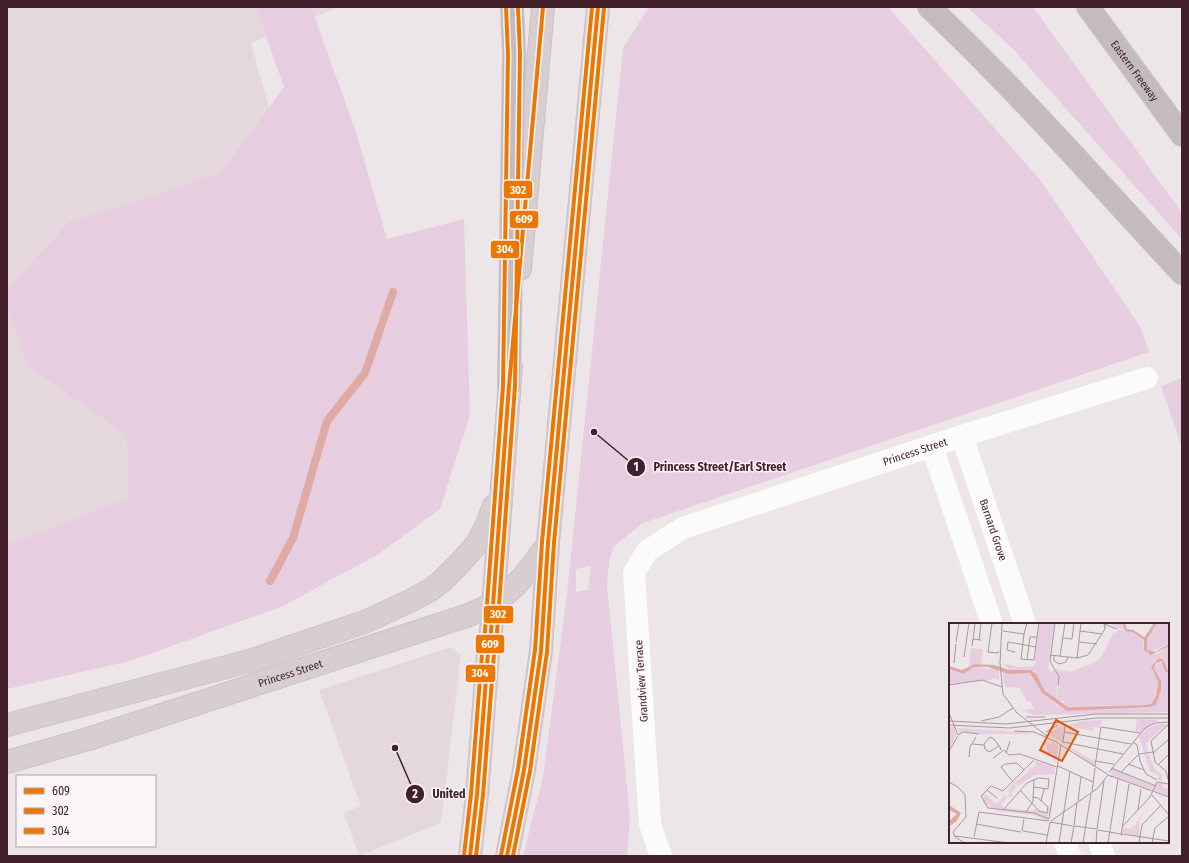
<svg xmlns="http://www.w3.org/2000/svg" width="1189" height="863" font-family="'Fira Sans Condensed',sans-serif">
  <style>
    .built { fill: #e4d8dd }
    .green { fill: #e6cee0; fill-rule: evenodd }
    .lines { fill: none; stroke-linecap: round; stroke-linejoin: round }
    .stream { stroke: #dfaaa3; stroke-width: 8 }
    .primary-casing { stroke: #cbc1c5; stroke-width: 24 }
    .motorway-casing { stroke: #cbc1c5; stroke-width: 24 }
    .minor { stroke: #fcfbfc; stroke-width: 22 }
    .primary { stroke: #d8ced1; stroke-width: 22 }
    .motorway { stroke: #c4bbbd; stroke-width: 22 }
    .bus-1-casing { stroke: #fbf5f8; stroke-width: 7 }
    .bus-2-casing { stroke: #fbf5f8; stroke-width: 7 }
    .bus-3-casing { stroke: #fbf5f8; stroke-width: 7 }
    .bus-1 { stroke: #ec7804; stroke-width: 4 }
    .bus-2 { stroke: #ec7804; stroke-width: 4 }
    .bus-3 { stroke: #ec7804; stroke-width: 4 }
    .labels { text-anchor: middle; stroke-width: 3; stroke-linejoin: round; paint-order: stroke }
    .street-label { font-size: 11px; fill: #43202b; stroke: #fbf5f8 }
    .inset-river { fill: none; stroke: #dfaaa3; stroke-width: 2 }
    .inset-road { fill: none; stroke: #a8979d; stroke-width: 1 }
    .view { fill: #e0560e; fill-opacity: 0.15; stroke: #e0560e; stroke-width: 2 }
    .inset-edge { fill: none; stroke: #43202b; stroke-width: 2 }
    .leader { fill: none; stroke: #43202b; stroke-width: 1.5 }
    .callout-dot { fill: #43202b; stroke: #fbf5f8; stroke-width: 1.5 }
    .mark-label { font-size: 12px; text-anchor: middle; font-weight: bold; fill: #fff }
    .callout-label { font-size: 12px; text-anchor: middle; font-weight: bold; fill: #43202b; stroke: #fbf5f8; stroke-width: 3; stroke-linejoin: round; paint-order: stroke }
    .line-badge { stroke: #fbf5f8; stroke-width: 1.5 }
    .badge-label { font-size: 11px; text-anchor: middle; font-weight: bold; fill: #fff }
  </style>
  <rect width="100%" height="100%" fill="#ece6e9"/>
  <!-- built -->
  <path class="built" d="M7 7H339L251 43 371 480 7 591Z
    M451 647 461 655 441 823 359 856 344 813 361 806 319 690Z"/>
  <!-- green -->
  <path class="green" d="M256 7H311L356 132 387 239 464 219 470 415 440 509 377 555 283 606 130 661 7 689V545L129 498 127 435 29 367 7 310V290L69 222 152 197 221 172 284 87Z
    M649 7H888L1042 182 1141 328 1149 352 643 523 613 547 609 563 607 586 630 817 627 856H523L543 777 567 594 623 48ZM591 566 588 590 576 592V569Z
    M967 7H1033L1182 213V239L1012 48Z
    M1182 378V448L1161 386Z"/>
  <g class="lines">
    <!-- stream -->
    <path class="stream" d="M270 581 293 538 327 421 365 373 393 292"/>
    <defs>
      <g id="primary">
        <path d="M520 269 543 7"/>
        <path d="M7 725 249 661 367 621 412 600 432 589 442 581 459 564 477 544 487 524 494 506"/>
        <path id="s3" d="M7 762 88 739 469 615C477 611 486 608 494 603 517 588 532 566 548 544"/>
        <path d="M470 856 477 795 488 653 490 646 511 367"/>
        <path d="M507 856 524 770 541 651 548 543 598 7"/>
      </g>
      <g id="motorway">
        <path d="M929 7C1018 91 1099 184 1182 273"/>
        <path id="s4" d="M1088 7 1182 135"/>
        <path d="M509 386 514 54 512 7"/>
      </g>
    </defs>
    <!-- primary casing -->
    <use href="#primary" class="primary-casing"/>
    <!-- motorway casing -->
    <use href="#motorway" class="motorway-casing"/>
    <!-- minor -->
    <g class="minor">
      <path id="s1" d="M962 436 1025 624"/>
      <path d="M932 446 992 624"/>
      <path d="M1065 842 1070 856"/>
      <path d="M1099 842 1104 856"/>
      <path id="s2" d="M661 856 650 824 634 573 647 551 683 528 962 436 1147 378"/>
    </g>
    <!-- primary -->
    <use href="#primary" class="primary"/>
    <!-- motorway -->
    <use href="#motorway" class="motorway"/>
    <defs>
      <path id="bus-1" d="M470 856 477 795 488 653 490 646 509 386 543 7
        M507 856 524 770 541 651 548 543 598 7"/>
      <path id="bus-2" d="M476 856 483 795 494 654 496 646 515 386 520 54 518 7
        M513 856 530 771 547 652 554 543 604 8"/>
      <path id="bus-3" d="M464 855 471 794 482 653 484 645 503 386 508 54 506 7
        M501 855 518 769 535 650 542 542 592 7"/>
    </defs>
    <!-- bus-1 casing -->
    <use href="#bus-1" class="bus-1-casing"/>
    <!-- bus-2 casing -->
    <use href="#bus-2" class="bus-2-casing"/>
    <!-- bus-3 casing -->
    <use href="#bus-3" class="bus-3-casing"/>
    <!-- bus-1 -->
    <use href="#bus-1" class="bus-1"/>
    <!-- bus-2 -->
    <use href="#bus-2" class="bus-2"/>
    <!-- bus-3 -->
    <use href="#bus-3" class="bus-3"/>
  </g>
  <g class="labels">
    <!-- street labels -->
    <g class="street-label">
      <text dy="4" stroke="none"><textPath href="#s4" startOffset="79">Eastern Freeway</textPath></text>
      <text dy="4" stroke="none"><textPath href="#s2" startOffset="598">Princess Street</textPath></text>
      <text dy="4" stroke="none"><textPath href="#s1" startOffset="99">Barnard Grove</textPath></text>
      <text dy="4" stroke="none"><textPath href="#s3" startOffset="297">Princess Street</textPath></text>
      <text transform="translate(641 681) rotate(-94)" y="4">Grandview Terrace</text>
    </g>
  </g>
  <!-- overview -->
  <g transform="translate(949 623)">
    <rect width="220" height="220" fill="#ece6e9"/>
    <path d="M91 0H105L99 45 103 50 105 46 109 55 107 78 92 64 85 48 61 47 54 41 72 44 85 43ZM160 0H175L177 7 191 11 195 15 194 25 199 30 208 31 220 23V47L214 37H207L203 48 209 59 205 78 198 82 117 83 114 77 111 79 108 77 110 53 106 46 121 49 145 40 152 34 165 9 167 10 169 6 178 9ZM208 0H220V21L202 29 197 25V18ZM22 25 34 26 32 41 20 43ZM210 38 220 50V89L85 92 73 87 85 86 81 78 78 79 71 65 57 64 55 60 54 49 81 50 93 70 109 83 121 88 207 82 212 67 210 54 205 46ZM24 44 50 47V57L45 55 42 57 0 61V46L15 51ZM188 96 209 97 192 109 186 108ZM153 97 151 105 144 104V108L116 103 133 98ZM209 101H219L197 120 199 129H195L190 114 197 106ZM115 103 114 120 145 138V143L99 110ZM0 104H6L7 113 0 127ZM8 105 73 109 83 111H24L14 108 11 111ZM103 118 110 123 106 140 105 130 99 131 97 121 91 119 102 121ZM195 131H200L205 145 213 152V158L208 156 210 152 201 148ZM86 138 105 143 106 151 86 152 69 163 65 159 71 156 69 153 72 155 80 148V144L82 146 87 142ZM163 145 205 163 204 167 164 153 161 150ZM212 159 215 165H220V173L205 167 208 160ZM64 160 68 164 62 170 64 173H59L52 182 55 185 85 188 86 185 97 190 101 184 98 197 84 192 49 188 50 186 42 185 40 181 35 182 33 174 35 170 47 181 54 174 53 171 56 174 61 171 59 168ZM198 187 190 198V213L173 210 174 205 181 206 187 202 188 198Z" fill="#e6cee0"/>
    <path d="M205 0H208L198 16V27L206 29 220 21V23L202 32 195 27V15ZM210 35 214 37 220 50 216 48 212 38 207 40 205 46 212 58V67L207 82 200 84 118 88 93 70 81 50 60 51 39 44H24L15 51 0 46V43L13 47 26 41 45 42 61 47H82L87 51 96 68 119 84 198 82 203 80 207 73 209 59 202 44ZM0 182 12 190 7 199 0 203V198L8 191 0 187Z" fill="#dfaaa3"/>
    <path class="inset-river" d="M175 0 177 7 184 8 196 16"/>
    <path class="inset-road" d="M43 0 39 29 49 30 50 28M53 0 51 40 54 71 68 90 98 113M106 0 101 38 110 54 109 62M155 1 168 6M54 8 75 11 78 0M131 8 153 11M75 11 72 36 85 37 90 0M114 15 123 16 125 0M24 16 26 0M30 17 32 0M7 19 10 0M130 19 148 21M23 23 24 16 32 17M66 29 58 27 59 19 87 24M101 32 128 35 139 32 156 6 155 0M105 32V38L110 41 117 39 119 34M111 33 116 0M15 34 20 0M128 35 132 0M78 36 81 14H88M5 40 7 21M0 62 33 57 53 64M0 90 9 112M77 94H96M0 98 57 101 147 91H220M32 98 50 94 64 85M220 101 202 118 206 139 217 148 220 159M0 102 61 105 147 95H220M116 103 114 119 174 131M65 108 85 109 108 119M97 109 109 102M115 109 182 121M9 112 14 109 30 111M107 119 163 154M184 119 188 122 191 138 197 151 208 157M23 121 35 122M50 123 40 129 36 126 35 121 41 114 46 117 50 123 51 124 52 127M0 128 9 113M57 130 61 118M204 130 220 116M190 131 204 129M20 134 21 124 27 114M44 135 55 127 60 132 71 131 108 144M85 137 54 168 42 163 32 173 39 185 85 190 100 196M146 138 165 141M179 141 195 147M209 142 220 131M109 143 144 159M146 143 152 104 191 110M162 145 207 163M160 149 196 105 206 100 220 99M172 149 190 131M162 153 220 174M0 159 9 164 16 172 17 194 4 209 6 214 16 220M64 159 52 144 56 141 68 140 75 147M208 159 220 161M38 167 48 175M71 167 90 188 98 190 99 184 89 175 83 174M143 169 146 145M203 172 220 192M92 178 95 166M129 178 132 154M55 186 78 160 89 155 100 156 99 166 85 164M189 187 192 166M77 189 84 178 85 156M100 196 112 121M102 198 149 165 159 152M101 199 124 203M27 201 72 209M125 202 128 179M125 203 148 206M174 203 201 174 208 159M148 206 155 158M149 207 172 211M73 208 75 196M74 208 98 212M173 211 220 218M6 213 60 220M172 213 180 161M25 214 30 189 100 198M97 220 101 199M110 220 121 149M122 220 125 203M134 220 142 171M147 220 148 207M159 220 169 156M190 220 193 202 212 182M203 220 206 205 220 193"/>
    <path class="view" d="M107 97 129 109 113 138 91 127Z"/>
    <rect width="220" height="220" class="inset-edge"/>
  </g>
  <!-- callouts -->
  <path class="leader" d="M594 432L636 467M395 748L415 794"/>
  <g class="callout-dot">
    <circle cx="594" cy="432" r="4"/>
    <circle cx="395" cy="748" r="4"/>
    <circle cx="636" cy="467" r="10"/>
    <circle cx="415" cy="794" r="10"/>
  </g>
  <g class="mark-label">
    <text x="636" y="471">1</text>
    <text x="415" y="798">2</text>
  </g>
  <g class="callout-label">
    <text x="720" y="471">Princess Street/Earl Street</text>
    <text x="449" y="798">United</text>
  </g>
  <g class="line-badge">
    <rect x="503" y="180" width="30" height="19" rx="4" fill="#ec7804"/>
    <rect x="509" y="210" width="30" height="19" rx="4" fill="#ec7804"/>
    <rect x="490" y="240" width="30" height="19" rx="4" fill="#ec7804"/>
    <rect x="483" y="605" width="31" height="19" rx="4" fill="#ec7804"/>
    <rect x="475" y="634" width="30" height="20" rx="4" fill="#ec7804"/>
    <rect x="465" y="664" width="31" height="19" rx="4" fill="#ec7804"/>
  </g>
  <g class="badge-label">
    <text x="518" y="194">302</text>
    <text x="524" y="223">609</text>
    <text x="505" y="253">304</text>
    <text x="498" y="618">302</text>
    <text x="490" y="648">609</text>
    <text x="480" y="677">304</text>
  </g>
  <!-- border -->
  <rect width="1189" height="863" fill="none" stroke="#43202b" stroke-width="16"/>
  <!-- legend -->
  <rect x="16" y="775" width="140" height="72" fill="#fbf5f8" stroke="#b1a0a6"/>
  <rect x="24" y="788" width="20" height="6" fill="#ec7804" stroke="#b1a0a6"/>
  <text x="52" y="795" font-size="12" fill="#43202b">609</text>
  <rect x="24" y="808" width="20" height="6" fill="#ec7804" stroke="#b1a0a6"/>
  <text x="52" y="815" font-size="12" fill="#43202b">302</text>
  <rect x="24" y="828" width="20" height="6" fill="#ec7804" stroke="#b1a0a6"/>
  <text x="52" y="835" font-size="12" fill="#43202b">304</text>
</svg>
